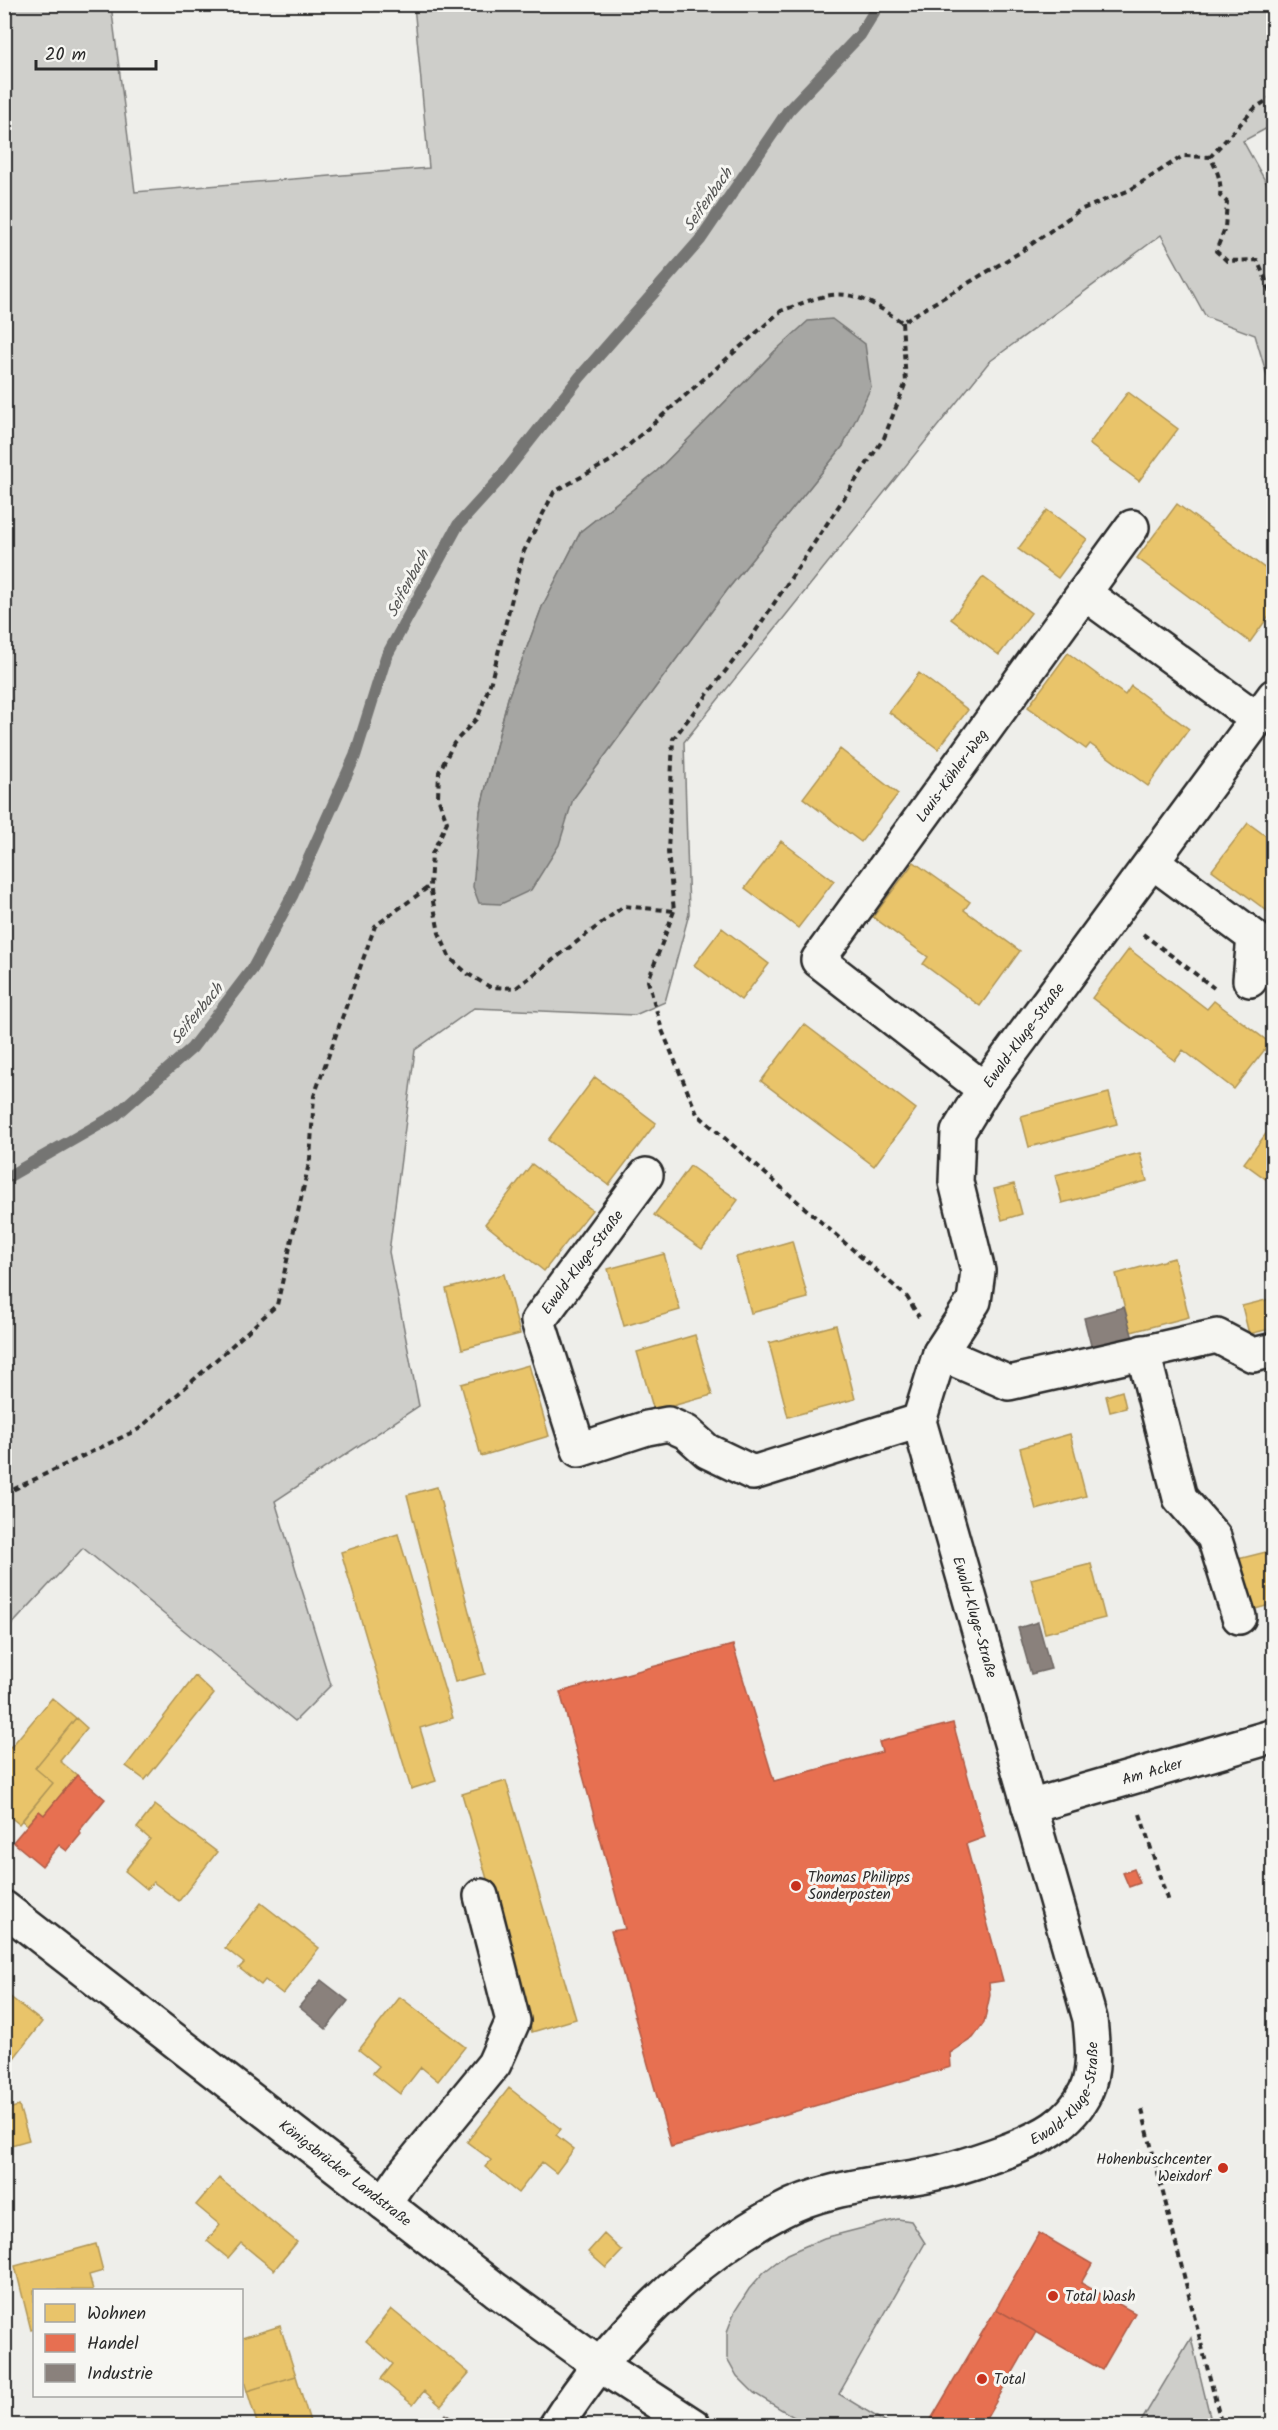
<svg xmlns="http://www.w3.org/2000/svg" width="1278" height="2430" font-family="Kalam,sans-serif">
  <style>
    .green { fill: #cececa; stroke: #7c7c7a; stroke-width: 1.5; fill-rule: evenodd }
    .water { fill: #a6a6a3; stroke: #757573; stroke-width: 1.5 }
    .homes { fill: #e9c46a; stroke: #b09657; stroke-width: 1.5 }
    .shops { fill: #e76f51; stroke: #af5b46; stroke-width: 1.5 }
    .industry { fill: #8a817c; stroke: #6e6764; stroke-width: 1.5 }
    .lines { fill: none; stroke-linecap: round; stroke-linejoin: round }
    .stream { stroke: #757573; stroke-width: 12 }
    .minor-casing { stroke: #2b2b2b; stroke-width: 38 }
    .major-casing { stroke: #2b2b2b; stroke-width: 38 }
    .path { stroke: #2b2b2b; stroke-width: 4; stroke-dasharray: 6 4.5; stroke-linecap: butt }
    .minor { stroke: #f6f6f2; stroke-width: 33 }
    .major { stroke: #f6f6f2; stroke-width: 33 }
    .poi-dot { fill: #c8321e; stroke: #f6f6f2; stroke-width: 2 }
    .labels { text-anchor: middle; stroke-width: 6; stroke-linejoin: round; paint-order: stroke }
    .street-label { font-size: 15px; fill: #2b2b2b; stroke: #f6f6f2 }
    .poi-label { font-size: 15px; fill: #2b2b2b; stroke: #f6f6f2; text-anchor: start }
    .water-label { font-size: 16px; font-style: italic; fill: #565655; stroke: #f6f6f2 }
  </style>
  <rect width="100%" height="100%" fill="#eeeeea"/>
  <filter id="ink" filterUnits="userSpaceOnUse"><feTurbulence type="fractalNoise" baseFrequency=".0167" numOctaves="2"/><feDisplacementMap in="SourceGraphic" scale="12" xChannelSelector="R" yChannelSelector="G"/><feConvolveMatrix kernelMatrix="1 2 1 2 8 2 1 2 1" color-interpolation-filters="sRGB"/></filter>
  <g filter="url(#ink)">
    <!-- green -->
    <path class="green" d="M5 5H111L135 192 429 168 414 5H1273V125L1243 141 1273 195V389H1271L1255 335 1206 317 1161 235 989 362 684 742 689 914 665 1002 635 1015 474 1008 415 1050 389 1252 419 1406 275 1501 331 1685 295 1721 83 1548 5 1632ZM775 351 843 446 728 589 573 799 480 811 508 698 542 607 581 531 657 471Z
      M898 2219 911 2221 925 2243 839 2394 890 2425H807L754 2393 737 2376 727 2358V2332L735 2311 749 2289 764 2272 787 2254 824 2238Z
      M1191 2338 1212 2425H1139Z"/>
    <!-- water -->
    <path class="water" d="M832 319 865 344 871 387 843 446 728 589 573 799 559 845 531 890 501 904 479 903 473 887 480 811 508 698 542 607 581 531 657 471 775 351 808 321Z"/>
    <!-- homes -->
    <path class="homes" d="M1128 392 1178 429 1139 481 1089 444Z
      M1177 504 1274 575V609L1250 642 1137 558Z
      M1047 510 1087 539 1058 578 1018 549Z
      M983 577 1031 613 999 655 951 619Z
      M1068 653 1125 695 1131 686 1189 729 1148 786 1090 744 1086 749 1028 707Z
      M919 673 968 710 938 749 889 712Z
      M840 749 898 794 861 842 803 798Z
      M1248 823 1274 842V916L1212 870Z
      M781 841 834 881 798 928 745 888Z
      M914 862 970 902 964 910 1020 951 980 1006 923 964 928 957 873 917Z
      M722 928 769 964 741 1000 694 965Z
      M1129 949 1207 1009 1214 1001 1270 1043 1234 1089 1183 1050 1175 1061 1092 998Z
      M804 1024 916 1109 874 1166 761 1081Z
      M595 1077 656 1123 609 1185 548 1140Z
      M1109 1093 1117 1124 1029 1147 1021 1116Z
      M1274 1123V1185L1244 1163Z
      M1140 1153 1147 1181 1062 1203 1055 1175Z
      M532 1164 592 1210 544 1271 485 1224Z
      M690 1166 738 1200 702 1249 654 1215Z
      M1014 1184 1022 1214 1002 1220 994 1189Z
      M792 1241 808 1298 751 1313 736 1257Z
      M664 1254 680 1310 624 1326 608 1269Z
      M1174 1258 1189 1317 1131 1332 1116 1274Z
      M504 1274 520 1334 462 1349 446 1289Z
      M1274 1298V1328L1249 1334 1242 1306Z
      M836 1325 855 1399 788 1417 769 1343Z
      M695 1335 712 1395 654 1411 637 1352Z
      M529 1365 549 1436 481 1456 461 1384Z
      M1122 1391 1126 1408 1110 1412 1106 1396Z
      M1070 1434 1086 1496 1036 1510 1020 1448Z
      M437 1487 485 1674 455 1682 407 1495Z
      M398 1534 453 1718 420 1728 436 1781 411 1789 341 1552Z
      M1274 1550V1604L1240 1613 1226 1562Z
      M1091 1564 1105 1618 1045 1633 1031 1579Z
      M195 1676 214 1694 145 1780 126 1766Z
      M52 1698 76 1718 35 1768 53 1783 19 1824 4 1812V1743L11 1747Z
      M76 1718 87 1728 60 1761 77 1775 44 1815 39 1811 27 1825 22 1821 53 1783 35 1768Z
      M506 1781 576 2019 532 2032 462 1794Z
      M155 1805 217 1852 179 1901 153 1882 147 1889 125 1871 150 1839 137 1828Z
      M261 1903 319 1948 283 1994 265 1980 261 1985 239 1968 244 1963 225 1948Z
      M4 1992 42 2022 10 2063 4 2065Z
      M400 1997 465 2047 438 2081 421 2067 400 2094 373 2073 379 2066 359 2050Z
      M509 2088 561 2129 556 2135 574 2149 556 2173 542 2162 518 2193 485 2167 491 2160 467 2142Z
      M19 2106 29 2140 4 2147V2110Z
      M219 2178 297 2242 274 2270 241 2243 228 2258 207 2241 220 2225 196 2205Z
      M604 2234 622 2251 606 2268 588 2252Z
      M96 2244 103 2271 89 2275 93 2290H34V2329L31 2330 15 2266Z
      M391 2309 469 2373 441 2406 424 2391 413 2405 381 2379 393 2364 366 2341Z
      M280 2326 296 2376 247 2391 242 2374V2338Z
      M296 2376 311 2425 258 2426 247 2391Z"/>
    <!-- shops -->
    <path class="shops" d="M733 1645 774 1781 882 1752 879 1742 953 1723 985 1837 966 1844 1003 1981 989 1983 990 1995 984 2023 973 2038 950 2053 951 2067 671 2147 611 1931 625 1929 560 1692Z
      M77 1775 105 1799 79 1831 81 1834 67 1851 59 1845 42 1866 13 1842 39 1811 44 1815Z
      M1134 1869 1140 1883 1129 1887 1123 1873Z
      M1039 2233 1092 2264 1081 2283 1135 2313 1102 2370 996 2309Z
      M996 2309 1036 2332 982 2426H927Z"/>
    <!-- industry -->
    <path class="industry" d="M1124 1307 1134 1342 1093 1353 1084 1318Z
      M1038 1622 1051 1669 1031 1674 1018 1628Z
      M321 1980 348 2001 326 2029 299 2007Z
      M446 2414 461 2426H436Z"/>
    <g class="lines">
      <!-- stream -->
      <path class="stream" d="M4 1179 116 1115 192 1048 253 968 292 896 355 756 386 657 458 525 498 481 580 377 700 240 788 111 860 35 879 4"/>
      <defs>
        <g id="minor">
          <path d="M1084 593 1132 527"/>
          <path d="M1153 862 1254 937 1250 980"/>
          <path id="s1" d="M984 1089 818 960 1084 593 1257 719"/>
          <path d="M646 1175 538 1321 579 1450 647 1428 668 1424 686 1432 707 1451 753 1473 919 1421"/>
          <path d="M1143 1352 1180 1498 1214 1537 1239 1617"/>
          <path d="M940 1353 1009 1383 1217 1336 1253 1355 1274 1350"/>
          <path id="s2" d="M1029 1807 1274 1736"/>
          <path d="M384 2203 404 2174 494 2064 513 2021 481 1896"/>
          <path id="s3" d="M556 2426C609 2342 693 2257 781 2211 825 2187 881 2184 931 2174 957 2169 984 2159 1009 2150 1042 2137 1070 2124 1086 2091 1096 2069 1092 2042 1090 2019L919 1421 940 1353 974 1301 978 1271 956 1182 958 1132 984 1089 1274 696"/>
        </g>
        <g id="major">
          <path id="s4" d="M4 1908 496 2290 600 2365 694 2426"/>
        </g>
      </defs>
      <!-- minor casing -->
      <use href="#minor" class="minor-casing"/>
      <!-- major casing -->
      <use href="#major" class="major-casing"/>
      <!-- path -->
      <path class="path" d="M1274 96 1255 108 1210 157C1217 170 1222 181 1220 196L1227 202 1225 228 1216 251 1227 261 1257 260 1265 278 1274 307
        M902 322 906 382 884 438 751 638 673 739 668 852 674 911 624 906 516 988 490 987 468 974 450 958 439 933 430 886 432 854 447 822 438 797 439 772 454 743 478 717 491 681 524 551 554 492 612 460 781 311C801 304 825 292 846 295 866 297 886 312 902 322L1019 253 1080 210 1130 190 1183 156 1210 157
        M674 911 648 981 662 1030 697 1114 907 1297 919 1317
        M1143 934 1214 988
        M4 1494 139 1429 277 1305 310 1159 314 1096 375 926 430 886
        M1140 1814 1168 1902
        M1142 2110 1222 2426"/>
      <!-- minor -->
      <use href="#minor" class="minor"/>
      <!-- major -->
      <use href="#major" class="major"/>
    </g>
  </g>
  <!-- markers -->
  <g class="poi-dot">
    <circle cx="796" cy="1886" r="6"/>
    <circle cx="1223" cy="2168" r="6"/>
    <circle cx="1053" cy="2296" r="6"/>
    <circle cx="982" cy="2379" r="6"/>
  </g>
  <g class="labels">
    <!-- street labels -->
    <g class="street-label">
      <text dy="5" stroke="none"><textPath href="#s1" startOffset="438">Louis-Köhler-Weg</textPath></text>
      <text dy="5" stroke="none"><textPath href="#s3" startOffset="1768">Ewald-Kluge-Straße</textPath></text>
      <text transform="translate(582 1262) rotate(-53)" y="5">Ewald-Kluge-Straße</text>
      <text transform="translate(975 1617) rotate(74)" y="5">Ewald-Kluge-Straße</text>
      <text dy="5" stroke="none"><textPath href="#s2" startOffset="128">Am Acker</textPath></text>
      <text dy="5" stroke="none"><textPath href="#s3" startOffset="638">Ewald-Kluge-Straße</textPath></text>
      <text dy="5" stroke="none"><textPath href="#s4" startOffset="432">Königsbrücker Landstraße</textPath></text>
    </g>
    <!-- poi labels -->
    <g class="poi-label">
      <text x="808" y="1882">Thomas Philipps<tspan x="808" dy="17">Sonderposten</tspan></text>
      <text x="1211" y="2164" text-anchor="end">Hohenbuschcenter<tspan x="1211" dy="17">Weixdorf</tspan></text>
      <text x="1065" y="2301">Total Wash</text>
      <text x="994" y="2384">Total</text>
    </g>
    <!-- water labels -->
    <g class="water-label">
      <text transform="translate(707 199) rotate(-55)" y="6">Seifenbach</text>
      <text transform="translate(407 583) rotate(-62)" y="6">Seifenbach</text>
      <text transform="translate(196 1013) rotate(-51)" y="6">Seifenbach</text>
    </g>
  </g>
  <!-- margin -->
  <rect width="1278" height="2430" fill="none" stroke="#f6f6f2" stroke-width="24"/>
  <rect x="12" y="12" width="1254" height="2406" fill="none" stroke="#2b2b2b" stroke-width="2" filter="url(#ink)"/>
  <!-- legend -->
  <rect x="33" y="2289" width="210" height="108" fill="#f6f6f2" stroke="#a5a5a2" stroke-width="1.5"/>
  <rect x="45" y="2304" width="30" height="18" fill="#e9c46a" stroke="#a5a5a2" stroke-width="1.5"/>
  <text x="87" y="2319" font-size="18" fill="#2b2b2b">Wohnen</text>
  <rect x="45" y="2334" width="30" height="18" fill="#e76f51" stroke="#a5a5a2" stroke-width="1.5"/>
  <text x="87" y="2349" font-size="18" fill="#2b2b2b">Handel</text>
  <rect x="45" y="2364" width="30" height="18" fill="#8a817c" stroke="#a5a5a2" stroke-width="1.5"/>
  <text x="87" y="2379" font-size="18" fill="#2b2b2b">Industrie</text>
  <!-- scale -->
  <path d="M36 60v9h120v-9" fill="none" stroke="#2b2b2b" stroke-width="3"/>
  <text x="45" y="60" font-size="18" fill="#2b2b2b" stroke="#f6f6f2" stroke-width="4.5" paint-order="stroke">20 m</text>
</svg>
